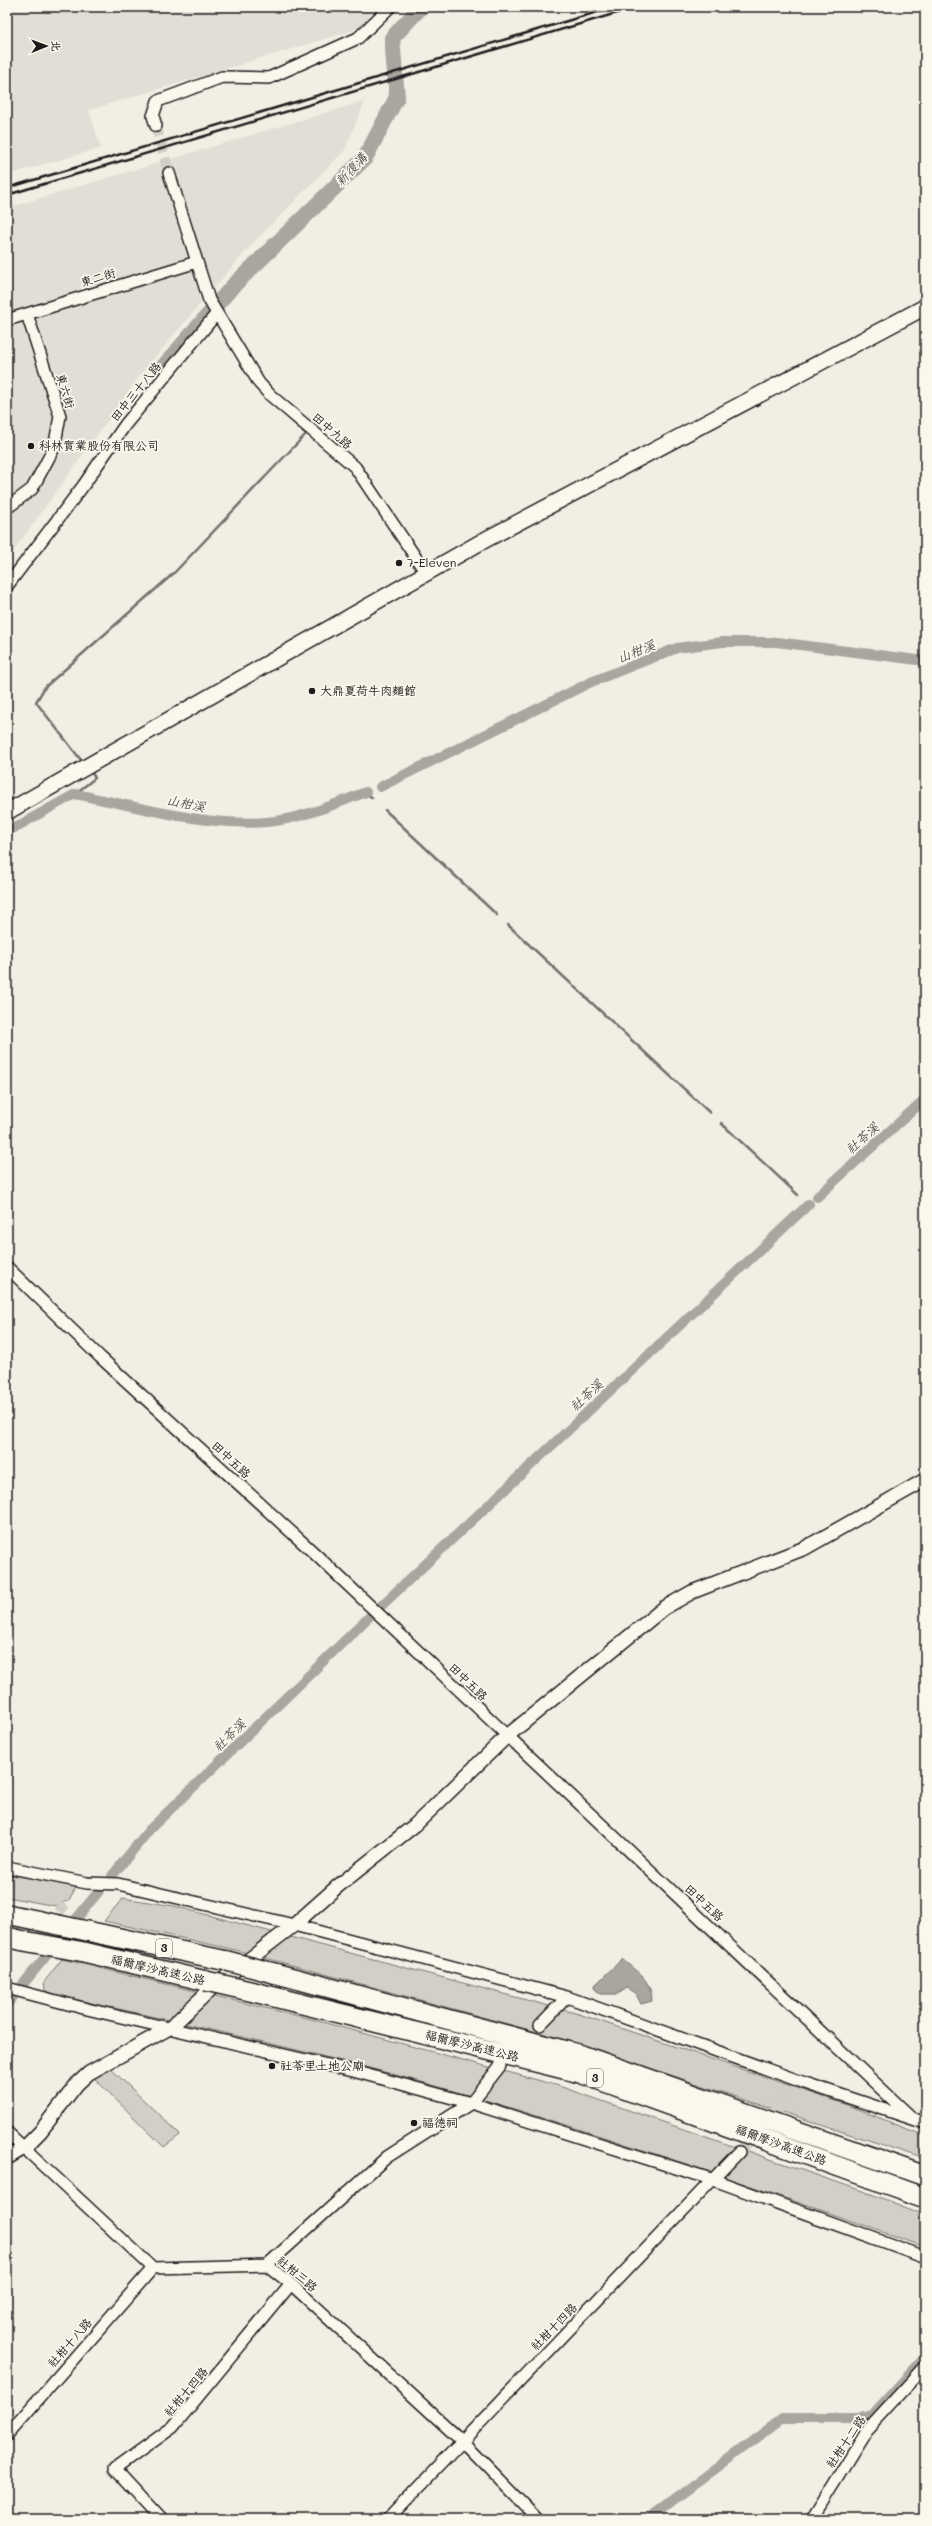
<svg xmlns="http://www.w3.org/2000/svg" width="932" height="2526" font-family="Mali,'LXGW WenKai TC',sans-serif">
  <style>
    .built { fill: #e2ded5 }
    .green { fill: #d2cfc6; stroke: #777671 }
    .water { fill: #a9a6a0; stroke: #716f6b }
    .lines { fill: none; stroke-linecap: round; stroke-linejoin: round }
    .stream { stroke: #716f6b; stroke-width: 2.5 }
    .canal { stroke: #a9a6a0; stroke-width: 10 }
    .river { stroke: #a9a6a0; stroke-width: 16 }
    .minor-tunnel { stroke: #d2cec6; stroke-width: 11; stroke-dasharray: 11 5.5; stroke-linecap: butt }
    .minor-casing { stroke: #1c1c1c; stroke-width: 14 }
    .tertiary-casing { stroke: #1c1c1c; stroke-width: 16 }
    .secondary-casing { stroke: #1c1c1c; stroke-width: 18 }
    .motorway-casing { stroke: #1c1c1c; stroke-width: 22 }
    .minor { stroke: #fbf7ec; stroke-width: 11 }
    .tertiary { stroke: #fbf7ec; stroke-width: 13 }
    .secondary { stroke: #fbf7ec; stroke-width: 15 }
    .motorway { stroke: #fbf7ec; stroke-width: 19 }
    .rail { stroke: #1c1c1c; stroke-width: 2.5 }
    .motorway-bridge-casing { stroke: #1c1c1c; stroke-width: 22; stroke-linecap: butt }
    .motorway-bridge { stroke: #fbf7ec; stroke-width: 19 }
    .poi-dot { fill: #1c1c1c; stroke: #fbf7ec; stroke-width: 1.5 }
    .labels { text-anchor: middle; stroke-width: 3.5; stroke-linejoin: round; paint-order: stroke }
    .shield { fill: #fbf7ec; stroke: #5f5e5a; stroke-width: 1 }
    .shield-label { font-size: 11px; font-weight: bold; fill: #1c1c1c }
    .street-label { font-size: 12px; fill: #1c1c1c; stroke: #fbf7ec }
    .poi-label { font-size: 12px; fill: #1c1c1c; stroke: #fbf7ec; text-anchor: start }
    .water-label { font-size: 13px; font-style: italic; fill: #545351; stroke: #fbf7ec }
  </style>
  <rect width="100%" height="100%" fill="#f2eee4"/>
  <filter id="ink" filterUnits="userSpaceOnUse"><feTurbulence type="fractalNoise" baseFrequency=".025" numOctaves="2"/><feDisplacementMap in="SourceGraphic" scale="8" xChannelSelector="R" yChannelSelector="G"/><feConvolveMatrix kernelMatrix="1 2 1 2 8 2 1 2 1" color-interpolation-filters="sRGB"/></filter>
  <g filter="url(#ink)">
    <!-- built -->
    <path class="built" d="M7 7H378L358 29 89 110 101 148 7 175Z
      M365 101 345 150 250 246 144 370 7 560V208Z"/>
    <!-- green -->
    <path class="green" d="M7 1874 76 1887 69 1900 56 1906 7 1897Z
      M123 1898 174 1906 579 2014 847 2105 925 2136V2159L552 2036 240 1951 104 1921Z
      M62 1959 307 2018 556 2085 871 2194 925 2215V2247C775 2194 624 2141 471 2096 334 2056 195 2026 56 1995L45 1990 44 1982Z
      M105 2063 180 2135 164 2147 89 2073Z"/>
    <!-- water -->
    <path class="water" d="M622 1959C638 1973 651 1979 652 2001L641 2004 636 1994 627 1988 618 1994H600L593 1987Z"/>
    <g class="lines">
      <!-- stream -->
      <path class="stream" d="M81 760 36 702 45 687 174 573 306 434 260 391
        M366 792 372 798
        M75 794 95 778 92 773
        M385 810 497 915
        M508 925 710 1113
        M721 1123 798 1195
        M808 1204V1205"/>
      <!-- canal -->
      <path class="canal" d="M380 787 591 682 677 648 722 642H777L925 661
        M7 832 75 794C136 806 205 827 267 822 301 819 335 804 366 792
        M817 1197 925 1099
        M381 1606 809 1204
        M112 1876 149 1830 369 1617
        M20 1988 99 1891
        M7 2004 13 1997
        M648 2519 782 2419H858L872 2415 925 2357"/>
      <!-- river -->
      <path class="river" d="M219 302 233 286 365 158 397 97 392 38 421 7
        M164 366 210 313"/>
      <!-- minor-tunnel -->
      <path class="minor-tunnel" d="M156 126 169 173
        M29 1952 65 1904
        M523 2043 540 2025
        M739 2152 786 2100"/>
      <defs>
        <path id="minor" d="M156 126 153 116 158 101 222 77 269 78 358 38 390 7
          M169 173 209 300 259 383 270 395 355 467 426 573
          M7 320 197 262
          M7 508 32 489 54 448 60 416 27 314
          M7 586 83 486 125 425 217 313
          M7 1267 100 1357 313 1552 910 2116
          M7 1867 87 1883 118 1884 294 1925 567 1997 805 2083 925 2123
          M7 1988 87 2009 353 2071 471 2103 714 2180 925 2257
          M540 2025 567 1997
          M7 2132 153 2268 267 2265 291 2284 463 2442 538 2519
          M267 2265 387 2157 471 2103 500 2066
          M7 2435 153 2268
          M161 2519 115 2469 173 2427 291 2284
          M388 2519 739 2152
          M811 2519 865 2432 925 2367"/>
        <path id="tertiary" d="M7 2158 24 2148 40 2132 77 2084 89 2073 171 2027 213 1987 294 1925 338 1886 415 1825 506 1737 664 1608 692 1592 805 1548 925 1480"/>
        <path id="secondary" d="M7 812 481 542 925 307"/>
        <path id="motorway" d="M7 1914 40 1921
          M101 1934 227 1961
          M7 1937 24 1941
          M84 1952 206 1981
          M274 1973 581 2055 925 2176
          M254 1992 580 2073 925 2198"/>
      </defs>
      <!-- minor casing -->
      <use href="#minor" class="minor-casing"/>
      <!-- tertiary casing -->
      <use href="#tertiary" class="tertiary-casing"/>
      <!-- secondary casing -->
      <use href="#secondary" class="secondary-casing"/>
      <!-- motorway casing -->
      <use href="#motorway" class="motorway-casing"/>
      <!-- minor -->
      <use href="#minor" class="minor"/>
      <!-- tertiary -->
      <use href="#tertiary" class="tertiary"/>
      <!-- secondary -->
      <use href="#secondary" class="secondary"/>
      <!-- motorway -->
      <use href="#motorway" class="motorway"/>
      <!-- rail -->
      <path class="rail" d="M7 188 614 7
        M7 195 637 7"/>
      <defs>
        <path id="motorway-bridge" d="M40 1921 101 1934
          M24 1941 84 1952
          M227 1961 274 1973
          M206 1981 254 1992"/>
      </defs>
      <!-- motorway-bridge casing -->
      <use href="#motorway-bridge" class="motorway-bridge-casing"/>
      <!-- motorway-bridge -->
      <use href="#motorway-bridge" class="motorway-bridge"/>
    </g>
  </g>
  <!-- markers -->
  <g class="poi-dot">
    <circle cx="31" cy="446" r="4"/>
    <circle cx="399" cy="563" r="4"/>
    <circle cx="312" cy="691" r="4"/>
    <circle cx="272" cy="2066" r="4"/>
    <circle cx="414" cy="2123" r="4"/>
  </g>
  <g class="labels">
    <!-- shield labels -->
    <g class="shield">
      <rect x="156" y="1939" width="16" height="18" rx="3"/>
      <rect x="587" y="2069" width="16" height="18" rx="3"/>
    </g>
    <g class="shield-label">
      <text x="164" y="1952">3</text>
      <text x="595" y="2082">3</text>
    </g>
    <!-- street labels -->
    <g class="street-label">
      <text transform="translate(98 278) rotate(-17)" y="4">東二街</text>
      <text transform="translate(65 391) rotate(73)" y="4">東六街</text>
      <text transform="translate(136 392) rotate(-51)" y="4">田中三十八路</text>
      <text transform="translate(332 431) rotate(41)" y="4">田中九路</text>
      <text transform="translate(231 1460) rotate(43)" y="4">田中五路</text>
      <text transform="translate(468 1682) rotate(44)" y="4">田中五路</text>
      <text transform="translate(704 1903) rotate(43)" y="4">田中五路</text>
      <text transform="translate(158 1970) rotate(13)" y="4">福爾摩沙高速公路</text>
      <text transform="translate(472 2046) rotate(14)" y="4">福爾摩沙高速公路</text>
      <text transform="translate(781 2145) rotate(20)" y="4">福爾摩沙高速公路</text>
      <text transform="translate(297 2274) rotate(40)" y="4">社柑三路</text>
      <text transform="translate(554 2327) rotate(-46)" y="4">社柑十四路</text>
      <text transform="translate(70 2343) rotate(-49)" y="4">社柑十八路</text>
      <text transform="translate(186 2392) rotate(-50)" y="4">社柑十四路</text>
      <text transform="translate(846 2442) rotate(-56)" y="4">社柑十二路</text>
    </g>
    <!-- poi labels -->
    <g class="poi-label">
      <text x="39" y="450">科林實業股份有限公司</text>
      <text x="407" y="567">7-Eleven</text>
      <text x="320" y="695">大鼎夏荷牛肉麵館</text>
      <text x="280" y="2070">社苓里土地公廟</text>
      <text x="422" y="2127">福德祠</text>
    </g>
    <!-- water labels -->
    <g class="water-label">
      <text transform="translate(351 169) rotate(-47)" y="5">新復溝</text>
      <text transform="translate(636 651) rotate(-22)" y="5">山柑溪</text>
      <text transform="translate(186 803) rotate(11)" y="5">山柑溪</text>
      <text transform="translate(862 1138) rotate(-42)" y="5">社苓溪</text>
      <text transform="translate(586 1395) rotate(-43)" y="5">社苓溪</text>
      <text transform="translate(229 1735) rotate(-44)" y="5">社苓溪</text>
    </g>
  </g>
  <!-- margin -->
  <rect width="932" height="2526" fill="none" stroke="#fbf7ec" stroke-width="24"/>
  <rect x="12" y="12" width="908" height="2502" fill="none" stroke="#1c1c1c" stroke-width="1.5" filter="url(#ink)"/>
  <!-- north arrow -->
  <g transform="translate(46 46) rotate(89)" stroke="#fbf7ec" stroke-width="3" paint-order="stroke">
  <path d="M0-3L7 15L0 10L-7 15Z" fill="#1c1c1c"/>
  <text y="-6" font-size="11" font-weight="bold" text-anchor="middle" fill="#1c1c1c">北</text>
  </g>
</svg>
